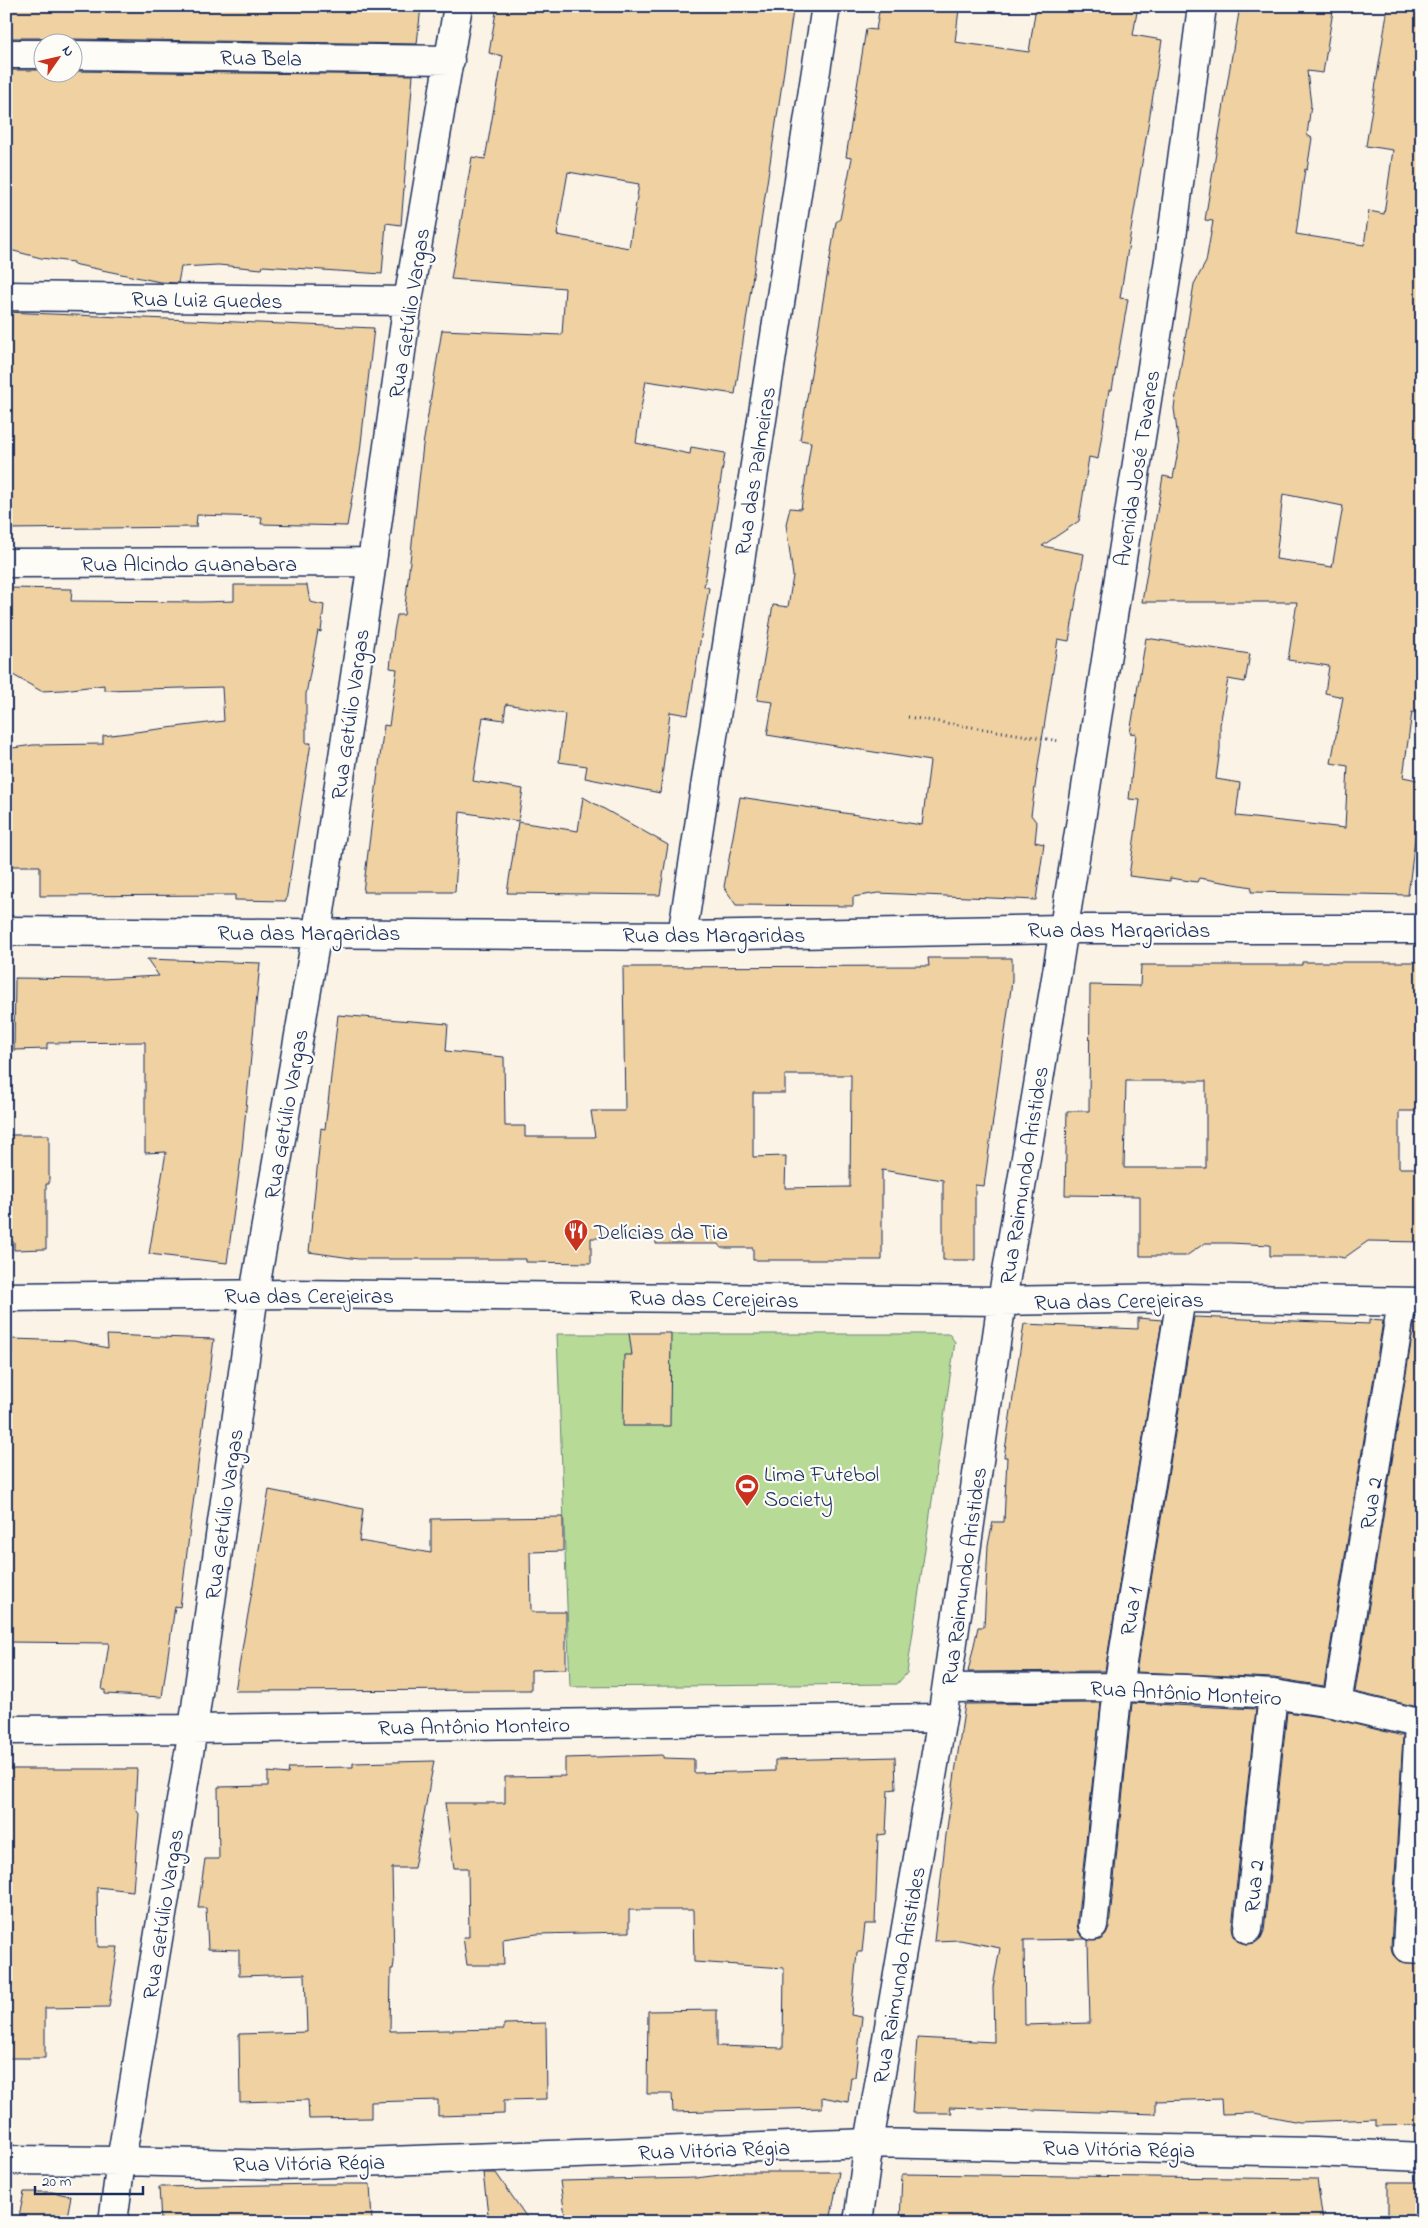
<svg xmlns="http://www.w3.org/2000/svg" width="1428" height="2228" font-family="'Indie Flower',sans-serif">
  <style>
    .green { fill: #b7db96; stroke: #69857a }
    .building { fill: #efd1a2; stroke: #1b2f5e; fill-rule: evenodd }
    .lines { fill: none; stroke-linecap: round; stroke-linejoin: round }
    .minor-casing { stroke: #1b2f5e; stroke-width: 31 }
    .path { stroke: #1b2f5e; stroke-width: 3; stroke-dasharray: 1 4; stroke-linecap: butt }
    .minor { stroke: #fdfcf7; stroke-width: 28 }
    .labels { text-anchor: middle; stroke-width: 4.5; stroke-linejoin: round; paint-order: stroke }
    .street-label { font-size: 22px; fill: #1b2f5e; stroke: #fdfcf7 }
    .poi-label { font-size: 22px; fill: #1b2f5e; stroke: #fdfcf7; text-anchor: start }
  </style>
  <rect width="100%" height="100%" fill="#faf3e6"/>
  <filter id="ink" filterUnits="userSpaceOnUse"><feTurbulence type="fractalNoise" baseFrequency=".02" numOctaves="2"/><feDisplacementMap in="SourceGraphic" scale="10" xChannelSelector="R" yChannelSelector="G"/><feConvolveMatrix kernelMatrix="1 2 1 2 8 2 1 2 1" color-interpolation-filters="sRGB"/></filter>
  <g filter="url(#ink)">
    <!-- green -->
    <path class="green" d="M557 1334H949L955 1342 907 1673 897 1684 570 1687Z"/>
    <!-- building -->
    <path class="building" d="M6 6H421L417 44 72 39 63 42H52L42 38H6Z
      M497 6H769L793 11 735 394 646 381 640 414 636 443 690 454 691 447 725 453 704 586 709 588 688 715 670 712 660 793 585 778 587 766 559 762 565 714 506 704 504 720 483 717 473 781 523 789 518 821 460 812 455 892H363L384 725 389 726 397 669 390 668 394 631 397 615H404L423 445 442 330 562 335 565 288 451 279 472 157 485 159 503 56 489 53ZM568 172 639 184 629 248 557 235Z
      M880 6H940L959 9 955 42 1029 52 1036 6H1138L1133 35 1162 40 1120 298 1128 299 1112 390H1109L1098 459 1089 457 1079 521 1042 546 1084 554 1069 641 1058 639 1039 759 1031 815 1037 823 1035 842 1044 844 1036 900 878 893 853 897V906L736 905 724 887 740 797 922 825 930 761 767 735 773 702 757 700 773 605 788 607 793 576 786 524 790 508 801 509 811 442 800 440 836 222 840 219 852 158 846 157 866 29 876 30Z
      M1240 6H1307L1333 11 1323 73 1307 71 1311 105 1307 135 1312 138 1307 170 1305 169 1296 234 1364 245 1369 211 1384 214 1393 150 1366 146 1388 7 1422 14V714L1412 712 1403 777 1422 781V783L1408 895 1251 892 1252 887 1199 878 1197 882 1170 878V881L1129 876 1140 800 1129 799 1136 734 1130 733 1146 638 1250 654 1245 682 1228 679 1220 725V749L1216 779 1240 783 1236 816 1345 828 1348 766 1331 763 1343 697 1325 693 1329 666 1288 660 1297 602H1142L1163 476 1173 478 1179 446 1174 408 1194 284 1206 262 1213 221 1205 220ZM1283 494 1343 506 1332 567 1276 559Z
      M6 70H42V72H72V71L413 75 401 225 386 223 382 274 263 266 262 269 218 265 181 267 178 283 160 282 73 264V262L41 258 6 249Z
      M6 312 374 328 360 452 347 526 261 524 262 517 197 515 196 527 6 529Z
      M234 585H307L310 602 324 605 321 632 318 631 306 694V743H311L286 901 235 900V895L40 896V866H6V749L33 745 103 744V736L224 721 222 687 104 690V685L63 690 41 691 6 671V588L72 589 71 601 201 602 234 601Z
      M583 797 668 845 660 895 507 893 518 822 578 831Z
      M928 958H1012V981L984 1186 975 1185V1260H943V1180L882 1170V1260H753V1248H721L718 1244H656V1238H591V1263L526 1262V1259H358L309 1252 321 1128 325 1129 338 1015 448 1024 446 1051 504 1057 505 1126H525V1137H595L591 1111H625L623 967 929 966ZM785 1075H851L850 1187 785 1188 786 1156 753 1157V1093H785Z
      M147 959 260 963 242 1150 227 1263 149 1254 166 1152 145 1153V1042L47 1043V1049L14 1050 15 978 101 979 159 976Z
      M1302 962H1422V1111H1399V1168H1422V1242L1368 1241 1344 1258 1335 1256H1270V1245L1230 1243H1205L1186 1256H1140V1196L1065 1195 1067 1111H1089L1090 985 1140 986 1141 965H1302ZM1126 1081H1206V1168H1124Z
      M6 1135H49V1184H46V1249L14 1250V1242H6Z
      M1194 1317 1369 1324V1320L1383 1321 1324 1686 1274 1678 1136 1672Z
      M1138 1318 1162 1320 1105 1671 968 1672 978 1627H984L988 1545 993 1522H1004L1007 1457H1004L1024 1324 1138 1329Z
      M1414 1324 1422 1325V1708L1355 1692Z
      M629 1333H671L670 1426H623L624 1355H632Z
      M107 1335 214 1339 180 1607 175 1606 162 1697 105 1694V1690H102L109 1643 6 1642V1355H12V1339L74 1341 108 1348Z
      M269 1490 363 1509 359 1541 431 1553V1519L563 1517V1551L530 1552 531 1612H566V1669L531 1670V1690L235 1691Z
      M1101 1703 1077 1924 1079 1933 1085 1939 1024 1940 1025 2025 1090 2023 1088 1940H1100L1106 1935 1109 1928 1132 1703 1256 1709 1232 1927 1234 1936 1239 1942 1246 1944 1255 1943 1261 1938 1264 1931 1287 1712 1334 1719 1403 1736 1391 1947 1393 1955 1399 1961 1422 1964V2125L1376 2126V2119L1299 2122 1254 2113 1222 2114 1221 2099 1156 2101V2114L949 2107 952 2113H912L917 2038 994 2042 993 1987 1000 1948 960 1940 934 1941 946 1835 965 1704Z
      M663 1755V1758L694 1759V1773L775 1771V1760L895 1757 896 1789 888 1790 886 1834 878 1835 875 1924H865L862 1952H857L851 2015 862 2017 855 2077H851L848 2102 822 2097V2108L673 2112 672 2094H647L648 2011 717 2010V2046L783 2048 784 1968 694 1962 693 1910H629V1932L537 1934 503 1939 504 1965H467L463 1937H469L468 1868H454L445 1803H505V1777L565 1776V1758Z
      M434 1761 414 1868H392L394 1962 393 1969H391L390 2031 504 2029V2024L546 2023 547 2099 504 2100V2114L438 2116V2100L371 2102V2118L309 2119 308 2100 240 2102 239 2034 307 2032 305 1974 239 1976V1950L208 1949 206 1908H198L205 1859H219L218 1787 268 1786V1772L288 1774 289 1768 353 1767V1763Z
      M6 1769H137L135 1808 139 1814 133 1891 97 1887 98 1947H118L109 2007 45 2008V2058H6Z
      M736 2172H839L830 2222H566L560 2181 696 2178 736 2173Z
      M483 2173H496L530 2222H489Z
      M902 2174 1317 2179 1323 2222H900Z
      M1388 2182H1422V2222H1388Z
      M319 2184H370L372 2222H161L159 2187Z
      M24 2192H52L71 2196 66 2222H18Z"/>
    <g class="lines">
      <defs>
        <path id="minor" d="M6 54H42
          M72 55 450 60
          M6 296 408 301
          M6 563 372 562
          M6 931 682 936 1063 929H1422
          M682 936 826 6
          M6 1297 291 1294 1002 1301 1181 1298 1422 1302
          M947 1688 1118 1687 1186 1689 1273 1694 1337 1704 1422 1724
          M1337 1704 1402 1302
          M1419 1723 1407 1948 1422 1949
          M6 1730 193 1729 942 1718
          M1093 1926 1118 1687 1181 1298
          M1248 1929 1273 1694
          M6 2160 121 2161 279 2165 869 2143 1315 2152 1422 2157
          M113 2222 121 2161 193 1729 254 1294 317 932 372 562 408 301 458 6
          M858 2222 869 2143 942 1718 1002 1301 1057 972 1170 253 1202 6"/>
      </defs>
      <!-- minor casing -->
      <use href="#minor" class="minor-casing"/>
      <!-- path -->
      <path class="path" d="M908 717 1060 741"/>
      <!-- minor -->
      <use href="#minor" class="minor"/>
    </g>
  </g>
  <!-- icons -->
  <defs>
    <symbol id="restaurant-pin" viewBox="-11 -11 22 30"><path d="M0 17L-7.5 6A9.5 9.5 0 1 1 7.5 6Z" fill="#c8321e" stroke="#fdfcf7"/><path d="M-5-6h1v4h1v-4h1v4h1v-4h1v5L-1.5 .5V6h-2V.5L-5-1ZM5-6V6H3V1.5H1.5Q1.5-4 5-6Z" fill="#fff"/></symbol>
    <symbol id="stadium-pin" viewBox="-11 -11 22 30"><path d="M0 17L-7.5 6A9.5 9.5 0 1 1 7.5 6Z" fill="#c8321e" stroke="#fdfcf7"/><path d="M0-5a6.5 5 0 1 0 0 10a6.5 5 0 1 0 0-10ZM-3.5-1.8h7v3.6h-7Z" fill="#fff"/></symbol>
  </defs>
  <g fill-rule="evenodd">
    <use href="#restaurant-pin" x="562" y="1217" width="28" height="38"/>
    <use href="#stadium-pin" x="733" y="1472" width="28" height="38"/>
  </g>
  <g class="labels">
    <!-- street labels -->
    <g class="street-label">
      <text transform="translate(261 57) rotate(1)" y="8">Rua Bela</text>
      <text transform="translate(207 299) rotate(1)" y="8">Rua Luiz Guedes</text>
      <text transform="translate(408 313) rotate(-81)" y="8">Rua Getúlio Vargas</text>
      <text transform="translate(1136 468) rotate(-81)" y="8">Avenida José Tavares</text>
      <text transform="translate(754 471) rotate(-81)" y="8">Rua das Palmeiras</text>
      <text x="189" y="571">Rua Alcindo Guanabara</text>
      <text transform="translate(349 714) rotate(-82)" y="8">Rua Getúlio Vargas</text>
      <text x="1119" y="937">Rua das Margaridas</text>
      <text x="309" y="940">Rua das Margaridas</text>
      <text x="714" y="942">Rua das Margaridas</text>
      <text transform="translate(285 1114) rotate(-80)" y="8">Rua Getúlio Vargas</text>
      <text transform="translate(1023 1175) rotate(-81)" y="8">Rua Raimundo Aristides</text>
      <text x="309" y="1303">Rua das Cerejeiras</text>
      <text transform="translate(714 1298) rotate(1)" y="8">Rua das Cerejeiras</text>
      <text transform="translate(1119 1300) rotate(-1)" y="8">Rua das Cerejeiras</text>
      <text transform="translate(1370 1503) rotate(-81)" y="8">Rua 2</text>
      <text transform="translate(223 1514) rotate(-82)" y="8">Rua Getúlio Vargas</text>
      <text transform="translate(963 1576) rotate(-82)" y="8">Rua Raimundo Aristides</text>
      <text transform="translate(1130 1611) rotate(-81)" y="8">Rua 1</text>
      <text transform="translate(1186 1692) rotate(3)" y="8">Rua Antônio Monteiro</text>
      <text transform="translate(474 1725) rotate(-1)" y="8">Rua Antônio Monteiro</text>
      <text transform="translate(1253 1886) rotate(-84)" y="8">Rua 2</text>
      <text transform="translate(162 1914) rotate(-81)" y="8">Rua Getúlio Vargas</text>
      <text transform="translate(898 1975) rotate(-80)" y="8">Rua Raimundo Aristides</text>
      <text transform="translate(1119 2148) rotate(1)" y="8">Rua Vitória Régia</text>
      <text transform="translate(714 2149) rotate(-2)" y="8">Rua Vitória Régia</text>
      <text transform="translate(309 2162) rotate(-1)" y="8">Rua Vitória Régia</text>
    </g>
    <!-- poi labels -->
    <g class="poi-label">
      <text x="594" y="1239">Delícias da Tia</text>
      <text x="764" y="1481">Lima Futebol<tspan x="764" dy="25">Society</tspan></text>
    </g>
  </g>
  <!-- margin -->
  <rect width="1428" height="2228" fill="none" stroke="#fdfcf7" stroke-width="25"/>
  <rect x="12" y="12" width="1403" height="2203" fill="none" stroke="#1b2f5e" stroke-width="2" filter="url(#ink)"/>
  <!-- north arrow -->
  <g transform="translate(58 58) rotate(56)"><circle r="24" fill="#fdfcf7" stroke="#a3aaba"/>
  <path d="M0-4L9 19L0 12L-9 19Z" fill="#c8321e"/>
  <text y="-8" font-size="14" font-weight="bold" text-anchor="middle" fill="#1b2f5e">N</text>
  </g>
  <!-- scale -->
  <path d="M35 2186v8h108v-8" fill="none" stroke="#1b2f5e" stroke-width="2.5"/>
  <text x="42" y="2186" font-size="15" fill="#1b2f5e" stroke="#fdfcf7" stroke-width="4" paint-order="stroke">20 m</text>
</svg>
